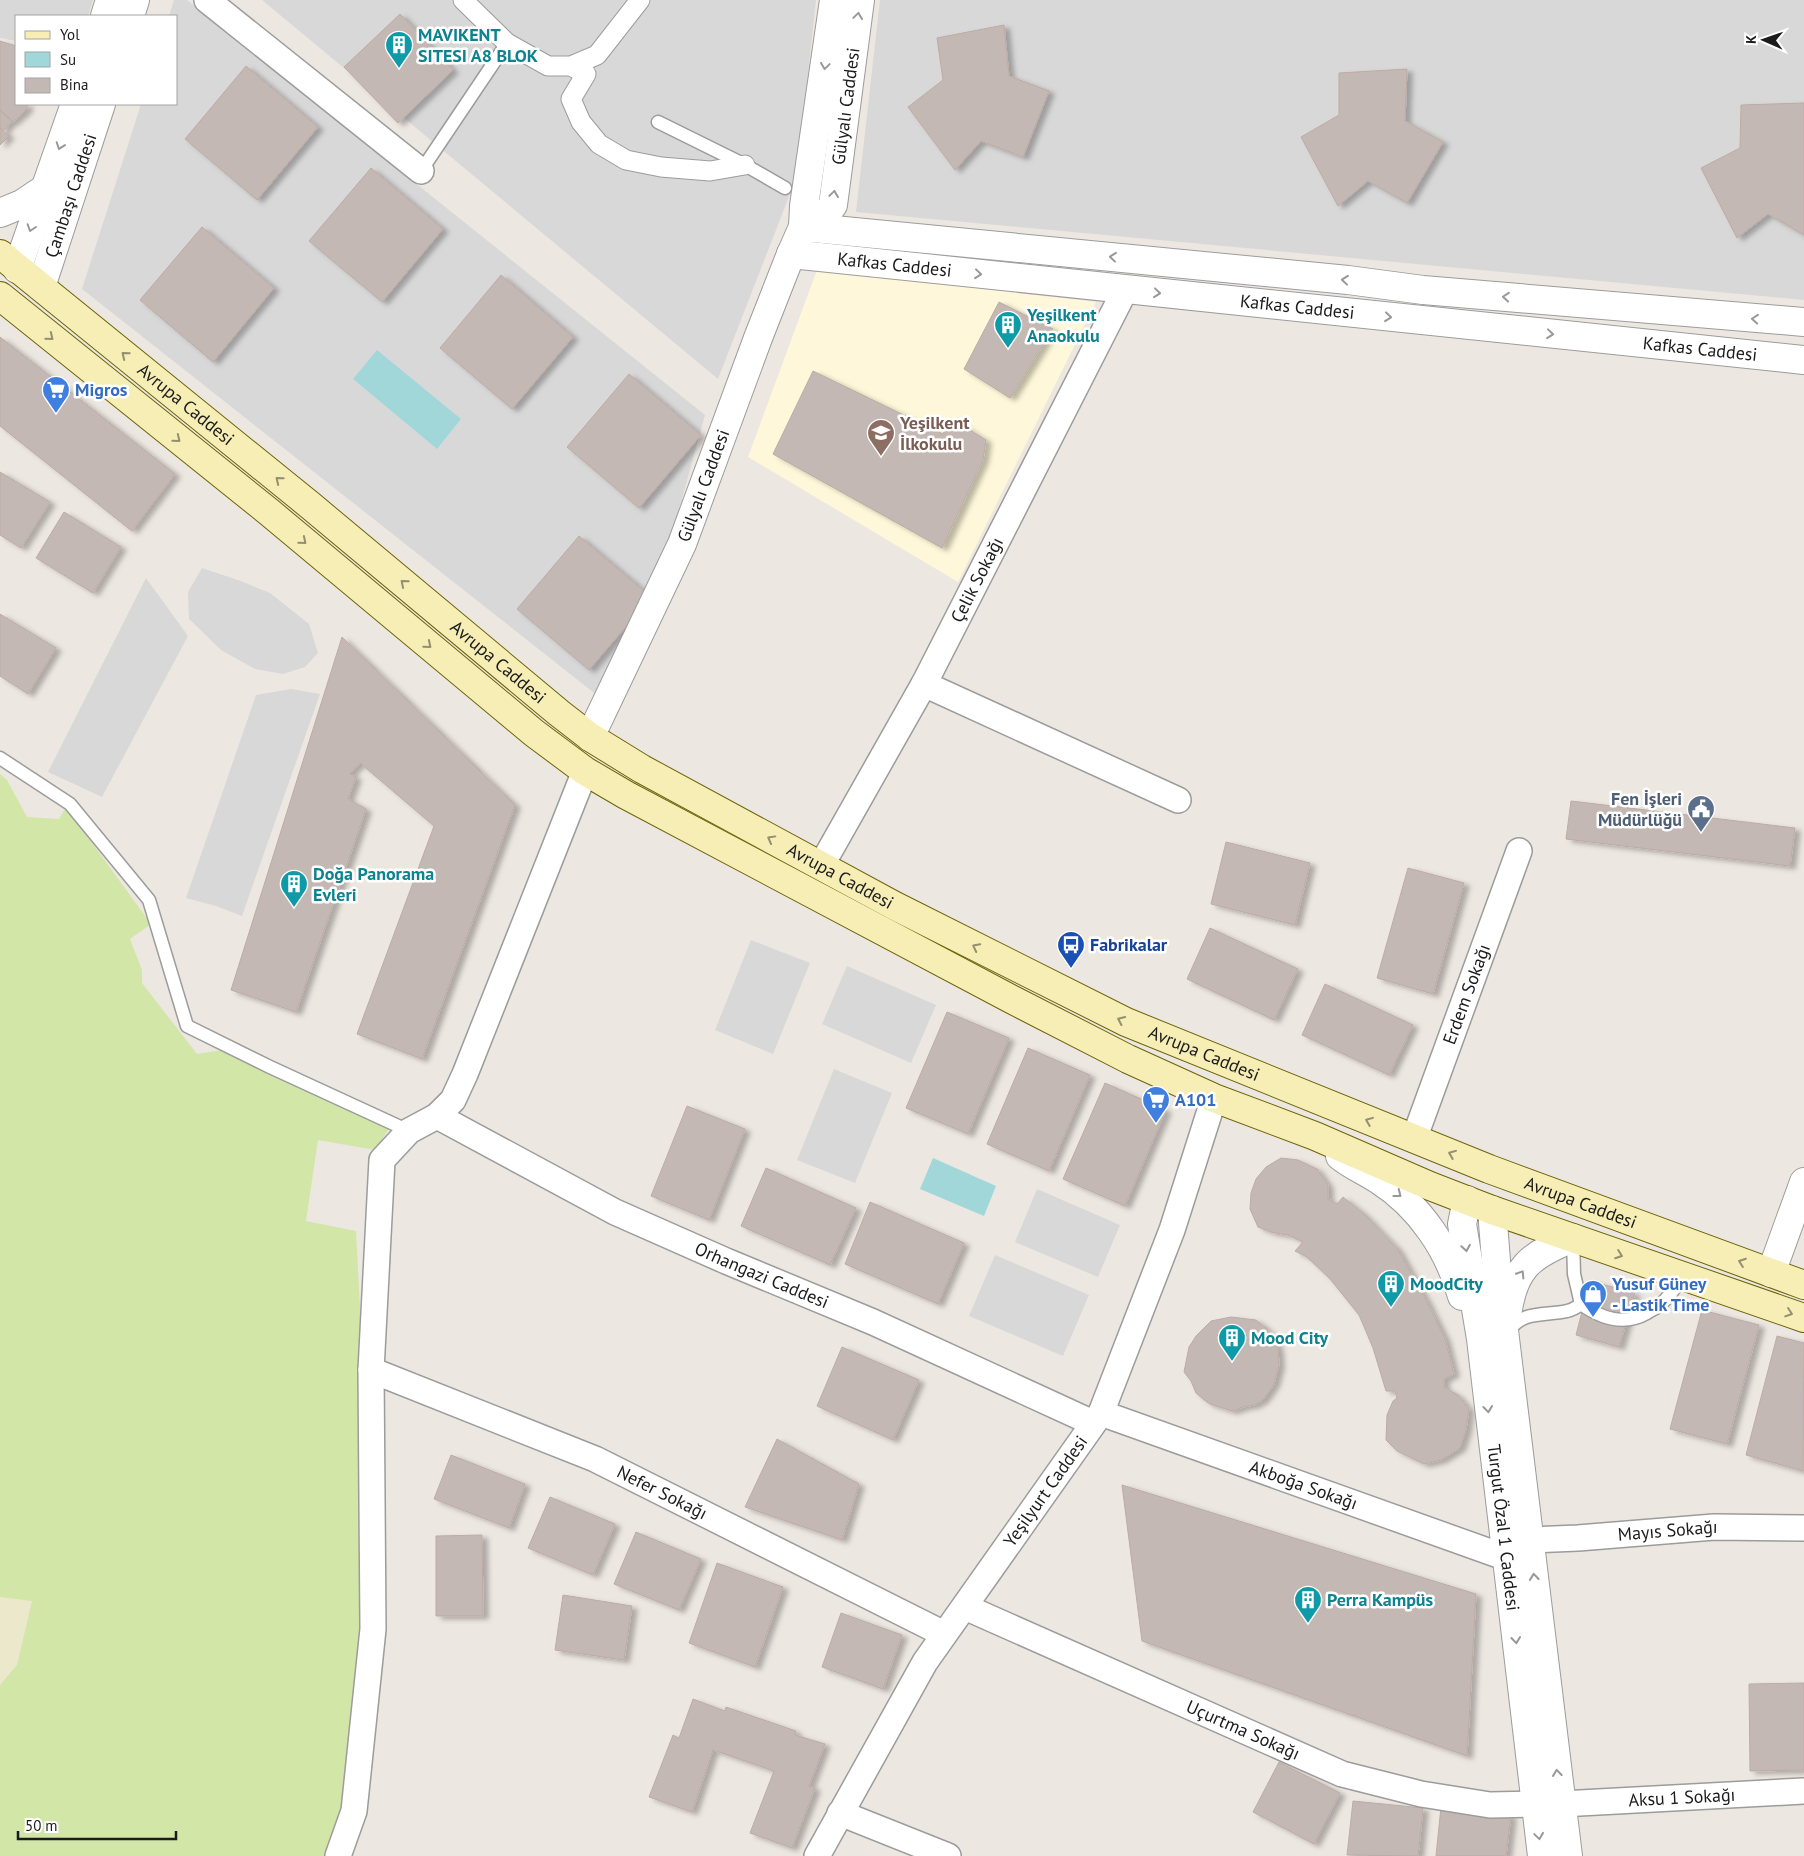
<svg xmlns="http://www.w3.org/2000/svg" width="1804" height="1856" font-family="'PT Sans',sans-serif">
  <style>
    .residential { fill: #d9d8d8 }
    .education { fill: #fef7d9 }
    .farmland { fill: #ebe8cc }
    .grass { fill: #d2e6a8 }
    .water { fill: #a2d7d9 }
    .building { fill: #c4b8b5; stroke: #bdaba4; filter: url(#shadow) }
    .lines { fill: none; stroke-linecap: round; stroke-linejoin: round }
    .service-casing { stroke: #9c9c9c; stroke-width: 15 }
    .pedestrian-casing { stroke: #9c9c9c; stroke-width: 21 }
    .minor-casing { stroke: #9c9c9c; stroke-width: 28 }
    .tertiary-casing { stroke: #9c9c9c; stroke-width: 30 }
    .secondary-casing { stroke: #6c6409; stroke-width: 30 }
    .service { stroke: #fff; stroke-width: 12 }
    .pedestrian { stroke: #fff; stroke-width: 19 }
    .minor { stroke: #fff; stroke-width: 25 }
    .tertiary { stroke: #fff; stroke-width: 28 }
    .secondary { stroke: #f6eeb5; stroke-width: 28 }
    .oneway { stroke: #989898 }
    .oneway2 { stroke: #938f70 }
    .labels { text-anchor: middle; stroke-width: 5; stroke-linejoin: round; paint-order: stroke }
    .culture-label { font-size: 18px; font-weight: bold; fill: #0d838f; stroke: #fff; text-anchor: start }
    .street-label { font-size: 18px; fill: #1b1b1b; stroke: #fff }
    .shop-label { font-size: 18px; font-weight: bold; fill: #366cbe; stroke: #fff; text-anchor: start }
    .education-label { font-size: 18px; font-weight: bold; fill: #785e54; stroke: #fff; text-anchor: start }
    .service-label { font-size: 18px; font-weight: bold; fill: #4e5e75; stroke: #fff; text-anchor: end }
    .transit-label { font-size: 18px; font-weight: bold; fill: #164399; stroke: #fff; text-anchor: start }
  </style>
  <defs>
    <filter id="shadow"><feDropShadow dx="5.5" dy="3" stdDeviation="2.5" flood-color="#0004"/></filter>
  </defs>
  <rect width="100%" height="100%" fill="#ede7e1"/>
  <!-- residential -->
  <path class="residential" d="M0 0H93L88 16H16V41L0 38Z
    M174 0H187L705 415 660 579 598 696 82 289 141 104H176V16H169Z
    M262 0H816L797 176 718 379Z
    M880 0H1804V300L856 212Z
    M202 568 238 580 270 593 309 624 318 653 305 667 283 674 255 669 221 650 189 619 188 592Z
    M146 578 188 636 102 797 48 772Z
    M291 689 320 694 242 916 216 906 186 898 256 695Z
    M751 940 810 963 773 1054 715 1030Z
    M847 966 936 1005 911 1063 822 1024Z
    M834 1069 892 1093 855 1183 797 1160Z
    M1037 1189 1120 1225 1098 1277 1015 1242Z
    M995 1255 1089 1295 1063 1356 969 1316Z"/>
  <!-- education -->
  <path class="education" d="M817 270 1096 302 958 582 748 457Z"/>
  <!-- farmland -->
  <path class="farmland" d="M0 1597 32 1600 17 1665 0 1685Z"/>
  <!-- grass -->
  <path class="grass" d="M0 774 7 780 27 817 59 819 66 807 151 924 130 939 142 970V983L197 1054 222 1050 390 1127 375 1150 318 1140 306 1221 356 1231 363 1365 364 1627 347 1804 333 1856H0V1685L17 1665 32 1601 0 1597Z"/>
  <!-- water -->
  <path class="water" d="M377 350 461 419 437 449 353 379Z
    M933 1158 996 1186 984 1216 920 1189Z"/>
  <!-- building -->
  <path class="building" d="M400 14 453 70 398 123 344 67Z
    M1004 25 1009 76 1049 91 1023 157 981 141 955 170 908 107 943 80 937 38Z
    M0 41 16 46V104H28L26 110 13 122 0 110Z
    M246 66 318 127 257 200 185 139Z
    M1407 69 1405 121 1443 142 1407 203 1368 181 1338 206 1301 137 1339 115V73Z
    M1804 103V235L1768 214 1737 238 1701 168 1740 148 1741 105Z
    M0 110 12 121 3 131 0 128Z
    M0 128 9 136 0 145Z
    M371 168 443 229 382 302 309 241Z
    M202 227 274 288 213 362 140 300Z
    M501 275 573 337 512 409 440 348Z
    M999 302 1053 329 1010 398 964 369Z
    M0 337 175 474 132 531 0 426Z
    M813 371 943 434 951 418 986 440 983 460 942 548 773 454Z
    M629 374 701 435 639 508 567 447Z
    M0 472 50 502 21 548 0 535Z
    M64 512 121 547 93 593 36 558Z
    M579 536 651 597 589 670 517 609Z
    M0 614 56 648 28 694 0 676Z
    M342 637 515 805 422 1059 357 1034 434 826 360 763 350 774 356 777 348 799 366 809 296 1012 231 990Z
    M1571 801 1795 828 1790 866 1566 839Z
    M1226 842 1310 863 1295 925 1211 904Z
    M1408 868 1464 883 1433 994 1377 978Z
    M1210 928 1298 969 1274 1020 1187 979Z
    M1325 984 1413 1025 1389 1075 1302 1035Z
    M947 1012 1009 1038 968 1134 906 1108Z
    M1028 1048 1090 1075 1049 1171 987 1144Z
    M1105 1083 1166 1110 1125 1206 1063 1179Z
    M687 1106 745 1129 709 1220 651 1196Z
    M1281 1158 1298 1160 1317 1169 1328 1185V1199L1337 1204 1343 1197 1363 1213 1397 1248 1427 1302 1445 1339 1454 1374 1444 1379V1387L1458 1395 1469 1409 1466 1430 1460 1448 1441 1460 1424 1464 1397 1451 1386 1440 1387 1415 1393 1401 1397 1398 1395 1391H1386L1373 1348 1359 1315 1330 1279 1307 1257 1295 1251 1303 1242 1288 1235 1271 1232 1258 1227 1250 1209 1251 1193 1256 1179 1266 1167Z
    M766 1168 856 1208 830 1265 741 1226Z
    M870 1202 964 1243 938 1304 845 1264Z
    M1590 1281 1635 1293 1619 1347 1576 1335Z
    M1702 1310 1759 1325 1727 1444 1670 1429Z
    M1231 1317 1256 1320 1266 1328 1275 1340 1278 1349 1279 1365 1274 1384 1263 1400 1254 1405 1243 1407 1232 1411 1210 1404 1203 1399 1196 1393 1191 1381 1184 1372 1189 1347 1196 1336 1211 1321Z
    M1777 1336 1804 1343 1803 1471 1746 1455Z
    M842 1347 919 1380 893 1440 817 1406Z
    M777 1439 859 1484 842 1540 745 1507Z
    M451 1455 525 1484 509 1528 434 1499Z
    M1122 1485 1476 1594 1467 1756 1142 1641Z
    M550 1497 615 1524 593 1575 528 1548Z
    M636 1532 701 1559 679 1610 614 1584Z
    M482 1535 483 1616H436V1536Z
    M717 1563 783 1587 755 1667 689 1643Z
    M563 1595 632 1606 624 1660 555 1650Z
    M841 1613 902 1635 883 1689 822 1667Z
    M1804 1683V1770L1750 1771 1749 1684Z
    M693 1699 725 1711 726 1707 796 1731 795 1735 825 1744 809 1786 815 1788 792 1848 750 1833 774 1771 713 1750 692 1812 649 1797 673 1735 679 1738Z
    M1279 1762 1340 1793 1314 1844 1253 1812Z
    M1353 1801 1423 1808 1418 1856 1347 1855Z
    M1441 1807 1511 1815 1506 1856H1436Z"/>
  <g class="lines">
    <defs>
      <path id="service" d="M658 122 745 165 785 188
        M421 171 507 43
        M0 758 70 804 149 900 187 1026 270 1067 409 1131
        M1573 1238 1574 1274 1581 1304C1602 1319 1624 1326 1647 1313 1651 1310 1657 1308 1660 1305 1669 1297 1676 1287 1683 1277
        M1509 1331C1522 1310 1546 1316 1567 1311 1572 1310 1577 1307 1581 1304"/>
      <path id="pedestrian" d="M463 0 507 43 548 66H571L597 55 640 0
        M571 66 586 74 571 99 581 122 599 144 626 160 661 167 710 171 745 165"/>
      <g id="minor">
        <path d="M207 0 421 171"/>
        <path d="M924 684 1178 800"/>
        <path id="s1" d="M821 866 924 684 1125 290"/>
        <path id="s2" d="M437 1116 615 1212 726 1261 873 1322 1093 1423"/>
        <path id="s3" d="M1414 1139 1519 851"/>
        <path id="s4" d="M371 1370 595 1459 944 1634"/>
        <path id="s5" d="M1101 1413 1507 1558"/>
        <path id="s6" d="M1530 1540 1578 1538 1714 1527 1804 1528"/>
        <path id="s7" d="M965 1607 1342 1774 1421 1794 1490 1805 1534 1804"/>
        <path id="s8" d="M1561 1804 1804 1791"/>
        <path d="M840 1813 948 1856"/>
        <path d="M338 1856 354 1811 373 1629 371 1370 382 1160 409 1131 437 1116 453 1100 465 1074 585 771"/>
        <path id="s9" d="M817 1856 925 1662 1101 1413 1172 1230 1214 1098"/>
      </g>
      <g id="tertiary">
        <path d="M105 16 110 0"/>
        <path d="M130 16 135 0"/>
        <path d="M0 213 22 204 46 188"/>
        <path d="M803 227 1348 280 1423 290 1804 322"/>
        <path id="s10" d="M803 227 823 218 833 205 860 0"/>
        <path id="s11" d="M791 254 1804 360"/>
        <path d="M17 269 75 104"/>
        <path id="s12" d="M41 287 101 104"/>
        <path id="s13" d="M590 737 682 544 758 338 791 254 803 227 804 206 834 0"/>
        <path d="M1340 1156C1352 1166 1366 1171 1379 1180 1420 1206 1449 1250 1462 1296"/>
        <path id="s14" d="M1467 1200 1462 1224 1481 1339 1542 1856"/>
        <path d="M1492 1210 1497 1273 1568 1856"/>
        <path d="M1771 1273 1804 1182"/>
        <path d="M1507 1316C1513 1268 1530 1255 1573 1238"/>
      </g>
      <g id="secondary">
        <path id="s15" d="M0 254 311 506 559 713 590 737 642 769 895 906 1126 1022 1489 1169 1804 1285"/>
        <path d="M0 296 269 512 534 733 585 771 626 795 1011 999 1128 1059 1214 1098 1315 1136 1430 1186 1492 1210 1804 1318"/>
      </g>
    </defs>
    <!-- service casing -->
    <use href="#service" class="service-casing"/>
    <!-- pedestrian casing -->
    <use href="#pedestrian" class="pedestrian-casing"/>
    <!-- minor casing -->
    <use href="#minor" class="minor-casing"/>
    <!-- tertiary casing -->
    <use href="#tertiary" class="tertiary-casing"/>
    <!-- secondary casing -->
    <use href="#secondary" class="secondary-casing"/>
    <!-- service -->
    <use href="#service" class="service"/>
    <!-- pedestrian -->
    <use href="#pedestrian" class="pedestrian"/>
    <!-- minor -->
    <use href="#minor" class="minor"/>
    <!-- tertiary -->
    <use href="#tertiary" class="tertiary"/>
    <!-- secondary -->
    <use href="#secondary" class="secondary"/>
  </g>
  <!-- one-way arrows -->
  <defs><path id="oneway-chevron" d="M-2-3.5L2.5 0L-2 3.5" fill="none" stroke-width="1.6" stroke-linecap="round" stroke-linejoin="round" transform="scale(1.25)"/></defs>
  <g class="oneway">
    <use href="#oneway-chevron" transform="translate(858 16) rotate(-82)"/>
    <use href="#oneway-chevron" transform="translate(825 66) rotate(98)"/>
    <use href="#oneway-chevron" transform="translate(60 146) rotate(109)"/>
    <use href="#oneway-chevron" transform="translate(834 194) rotate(-82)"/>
    <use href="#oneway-chevron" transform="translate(31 228) rotate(108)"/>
    <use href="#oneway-chevron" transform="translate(1113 257) rotate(-174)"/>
    <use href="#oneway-chevron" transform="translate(978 274) rotate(6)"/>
    <use href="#oneway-chevron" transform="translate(1345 280) rotate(-174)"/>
    <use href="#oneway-chevron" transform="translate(1157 293) rotate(6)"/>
    <use href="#oneway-chevron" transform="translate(1506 297) rotate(-175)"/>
    <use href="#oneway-chevron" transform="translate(1388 317) rotate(6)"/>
    <use href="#oneway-chevron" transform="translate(1755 319) rotate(-175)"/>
    <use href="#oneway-chevron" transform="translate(1550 334) rotate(6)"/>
    <use href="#oneway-chevron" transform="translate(1398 1194) rotate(38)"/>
    <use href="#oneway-chevron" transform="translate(1466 1248) rotate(81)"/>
    <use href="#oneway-chevron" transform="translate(1521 1274) rotate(-58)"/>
    <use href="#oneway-chevron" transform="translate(1488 1409) rotate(84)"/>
    <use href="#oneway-chevron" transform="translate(1534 1577) rotate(-96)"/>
    <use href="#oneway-chevron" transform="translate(1516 1640) rotate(84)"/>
    <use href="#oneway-chevron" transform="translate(1557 1773) rotate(-97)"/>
    <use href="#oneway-chevron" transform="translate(1539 1836) rotate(82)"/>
  </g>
  <g class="oneway2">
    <use href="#oneway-chevron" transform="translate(50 337) rotate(39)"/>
    <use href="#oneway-chevron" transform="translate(125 355) rotate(-141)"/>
    <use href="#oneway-chevron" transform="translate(177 439) rotate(39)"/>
    <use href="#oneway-chevron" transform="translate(279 480) rotate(-141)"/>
    <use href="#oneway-chevron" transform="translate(303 541) rotate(40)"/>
    <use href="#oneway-chevron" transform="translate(404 583) rotate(-140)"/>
    <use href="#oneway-chevron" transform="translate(428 645) rotate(40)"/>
    <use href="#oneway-chevron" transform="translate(771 839) rotate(-151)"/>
    <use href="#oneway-chevron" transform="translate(976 947) rotate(-153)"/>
    <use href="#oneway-chevron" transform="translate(1121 1020) rotate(-155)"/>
    <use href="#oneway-chevron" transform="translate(1369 1121) rotate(-158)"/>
    <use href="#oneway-chevron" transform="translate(1452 1154) rotate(-158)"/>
    <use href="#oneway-chevron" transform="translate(1619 1255) rotate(20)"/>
    <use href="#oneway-chevron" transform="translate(1742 1262) rotate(-160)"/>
    <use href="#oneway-chevron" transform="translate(1789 1313) rotate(19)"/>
  </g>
  <!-- icons -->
  <defs>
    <symbol id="building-pin" viewBox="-11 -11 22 30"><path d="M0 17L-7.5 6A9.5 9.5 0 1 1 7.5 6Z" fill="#0f9aa8" stroke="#fff"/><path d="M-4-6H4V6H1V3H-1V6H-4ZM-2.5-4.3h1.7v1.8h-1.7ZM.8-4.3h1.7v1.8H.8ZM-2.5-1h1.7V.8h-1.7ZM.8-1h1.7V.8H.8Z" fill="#fff"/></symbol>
    <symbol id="supermarket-pin" viewBox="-11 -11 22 30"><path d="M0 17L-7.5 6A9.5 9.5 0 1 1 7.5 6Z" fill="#3f7fe0" stroke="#fff"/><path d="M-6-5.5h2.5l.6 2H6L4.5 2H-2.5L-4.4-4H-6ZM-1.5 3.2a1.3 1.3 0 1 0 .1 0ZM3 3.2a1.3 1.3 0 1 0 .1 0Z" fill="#fff"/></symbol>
    <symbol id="school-pin" viewBox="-11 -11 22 30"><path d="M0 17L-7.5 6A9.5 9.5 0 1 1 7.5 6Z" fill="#8d6e63" stroke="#fff"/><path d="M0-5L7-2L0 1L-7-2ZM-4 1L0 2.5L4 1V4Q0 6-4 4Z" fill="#fff"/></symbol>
    <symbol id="civic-pin" viewBox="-11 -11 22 30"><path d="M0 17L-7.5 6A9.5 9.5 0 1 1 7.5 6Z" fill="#5c6f8a" stroke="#fff"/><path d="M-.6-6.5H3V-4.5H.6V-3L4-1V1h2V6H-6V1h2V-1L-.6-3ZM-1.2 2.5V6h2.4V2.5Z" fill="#fff"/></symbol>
    <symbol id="bus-pin" viewBox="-11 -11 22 30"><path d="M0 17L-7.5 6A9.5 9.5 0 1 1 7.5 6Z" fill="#1a4fb4" stroke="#fff"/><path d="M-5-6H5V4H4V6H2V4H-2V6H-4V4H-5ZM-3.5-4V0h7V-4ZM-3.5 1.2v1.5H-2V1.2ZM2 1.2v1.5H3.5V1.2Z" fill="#fff"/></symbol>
    <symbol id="shop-pin" viewBox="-11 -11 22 30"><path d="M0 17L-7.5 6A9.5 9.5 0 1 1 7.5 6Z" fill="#3f7fe0" stroke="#fff"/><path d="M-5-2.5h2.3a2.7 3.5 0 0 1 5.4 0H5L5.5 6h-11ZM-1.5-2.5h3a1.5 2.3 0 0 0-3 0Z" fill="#fff"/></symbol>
  </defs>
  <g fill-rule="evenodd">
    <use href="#building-pin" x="383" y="29" width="32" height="43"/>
    <use href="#building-pin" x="992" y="309" width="32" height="43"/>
    <use href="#supermarket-pin" x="40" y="374" width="32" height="43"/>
    <use href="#school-pin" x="865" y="417" width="32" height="43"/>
    <use href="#civic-pin" x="1685" y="793" width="32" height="43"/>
    <use href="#building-pin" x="278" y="868" width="32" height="43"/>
    <use href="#bus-pin" x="1055" y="929" width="32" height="43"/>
    <use href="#supermarket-pin" x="1140" y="1084" width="32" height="43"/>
    <use href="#building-pin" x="1375" y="1268" width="32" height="43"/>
    <use href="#shop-pin" x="1577" y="1278" width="32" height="43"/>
    <use href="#building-pin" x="1216" y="1322" width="32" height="43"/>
    <use href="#building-pin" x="1292" y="1584" width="32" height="43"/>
  </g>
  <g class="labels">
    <!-- culture labels -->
    <g class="culture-label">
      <text x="418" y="41">MAVIKENT<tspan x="418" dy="21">SITESI A8 BLOK</tspan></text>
      <text x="1027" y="321">Yeşilkent<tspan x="1027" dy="21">Anaokulu</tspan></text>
      <text x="313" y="880">Doğa Panorama<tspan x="313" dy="21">Evleri</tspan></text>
      <text x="1410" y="1290">MoodCity</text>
      <text x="1251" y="1344">Mood City</text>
      <text x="1327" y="1606">Perra Kampüs</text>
    </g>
    <!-- street labels -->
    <g class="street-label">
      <text dy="6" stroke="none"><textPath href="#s10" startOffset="138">Gülyalı Caddesi</textPath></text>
      <text dy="6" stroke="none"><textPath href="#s12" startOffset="96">Çambaşı Caddesi</textPath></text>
      <text dy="6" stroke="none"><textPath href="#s11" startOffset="104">Kafkas Caddesi</textPath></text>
      <text dy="6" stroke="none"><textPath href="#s11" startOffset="509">Kafkas Caddesi</textPath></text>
      <text dy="6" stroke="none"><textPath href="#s11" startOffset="914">Kafkas Caddesi</textPath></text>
      <text dy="6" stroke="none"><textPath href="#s15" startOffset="239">Avrupa Caddesi</textPath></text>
      <text dy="6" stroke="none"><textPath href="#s13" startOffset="276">Gülyalı Caddesi</textPath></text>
      <text dy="6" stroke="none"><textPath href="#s1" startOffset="326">Çelik Sokağı</textPath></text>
      <text dy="6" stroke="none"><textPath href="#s15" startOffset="644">Avrupa Caddesi</textPath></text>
      <text dy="6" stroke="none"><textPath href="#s15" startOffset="1049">Avrupa Caddesi</textPath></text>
      <text dy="6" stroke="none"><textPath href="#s3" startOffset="154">Erdem Sokağı</textPath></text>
      <text dy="6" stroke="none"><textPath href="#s15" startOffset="1454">Avrupa Caddesi</textPath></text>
      <text dy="6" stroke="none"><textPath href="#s15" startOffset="1859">Avrupa Caddesi</textPath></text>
      <text dy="6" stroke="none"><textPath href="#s2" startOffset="362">Orhangazi Caddesi</textPath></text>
      <text dy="6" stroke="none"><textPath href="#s5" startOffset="215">Akboğa Sokağı</textPath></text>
      <text dy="6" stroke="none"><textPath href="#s9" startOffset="431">Yeşilyurt Caddesi</textPath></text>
      <text dy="6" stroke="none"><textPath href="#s4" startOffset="316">Nefer Sokağı</textPath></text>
      <text dy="6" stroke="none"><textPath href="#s14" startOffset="331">Turgut Özal 1 Caddesi</textPath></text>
      <text dy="6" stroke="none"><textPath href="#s6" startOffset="138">Mayıs Sokağı</textPath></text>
      <text dy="6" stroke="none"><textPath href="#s7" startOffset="304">Uçurtma Sokağı</textPath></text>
      <text dy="6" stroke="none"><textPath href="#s8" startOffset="121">Aksu 1 Sokağı</textPath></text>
    </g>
    <!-- shop labels -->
    <g class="shop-label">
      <text x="75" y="396">Migros</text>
      <text x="1175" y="1106">A101</text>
      <text x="1612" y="1290">Yusuf Güney<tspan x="1612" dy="21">- Lastik Time</tspan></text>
    </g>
    <!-- education labels -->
    <g class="education-label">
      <text x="900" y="429">Yeşilkent<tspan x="900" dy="21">İlkokulu</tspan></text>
    </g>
    <!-- service labels -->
    <g class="service-label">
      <text x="1682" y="805">Fen İşleri<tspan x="1682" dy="21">Müdürlüğü</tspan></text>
    </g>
    <!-- transit labels -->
    <g class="transit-label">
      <text x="1090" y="951">Fabrikalar</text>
    </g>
  </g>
  <!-- legend -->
  <rect x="15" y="15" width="162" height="90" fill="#ffffff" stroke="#a4a4a4"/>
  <rect x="25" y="31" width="25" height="8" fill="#f6eeb5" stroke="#a4a4a4"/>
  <text x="60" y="40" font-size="15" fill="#1b1b1b">Yol</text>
  <rect x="25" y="52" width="25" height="15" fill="#a2d7d9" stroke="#a4a4a4"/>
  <text x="60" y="65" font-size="15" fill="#1b1b1b">Su</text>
  <rect x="25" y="78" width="25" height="15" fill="#c4b8b5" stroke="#a4a4a4"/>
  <text x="60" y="90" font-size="15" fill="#1b1b1b">Bina</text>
  <!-- north arrow -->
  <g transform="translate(1764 40) rotate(272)" stroke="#ffffff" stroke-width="4" paint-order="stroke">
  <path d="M0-4L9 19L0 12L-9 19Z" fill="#1b1b1b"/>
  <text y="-8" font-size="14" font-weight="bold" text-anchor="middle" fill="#1b1b1b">K</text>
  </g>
  <!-- scale -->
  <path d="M18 1831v8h158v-8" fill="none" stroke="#1b1b1b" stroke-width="2.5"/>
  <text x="25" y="1831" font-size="15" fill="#1b1b1b" stroke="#ffffff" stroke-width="4" paint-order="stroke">50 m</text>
</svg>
